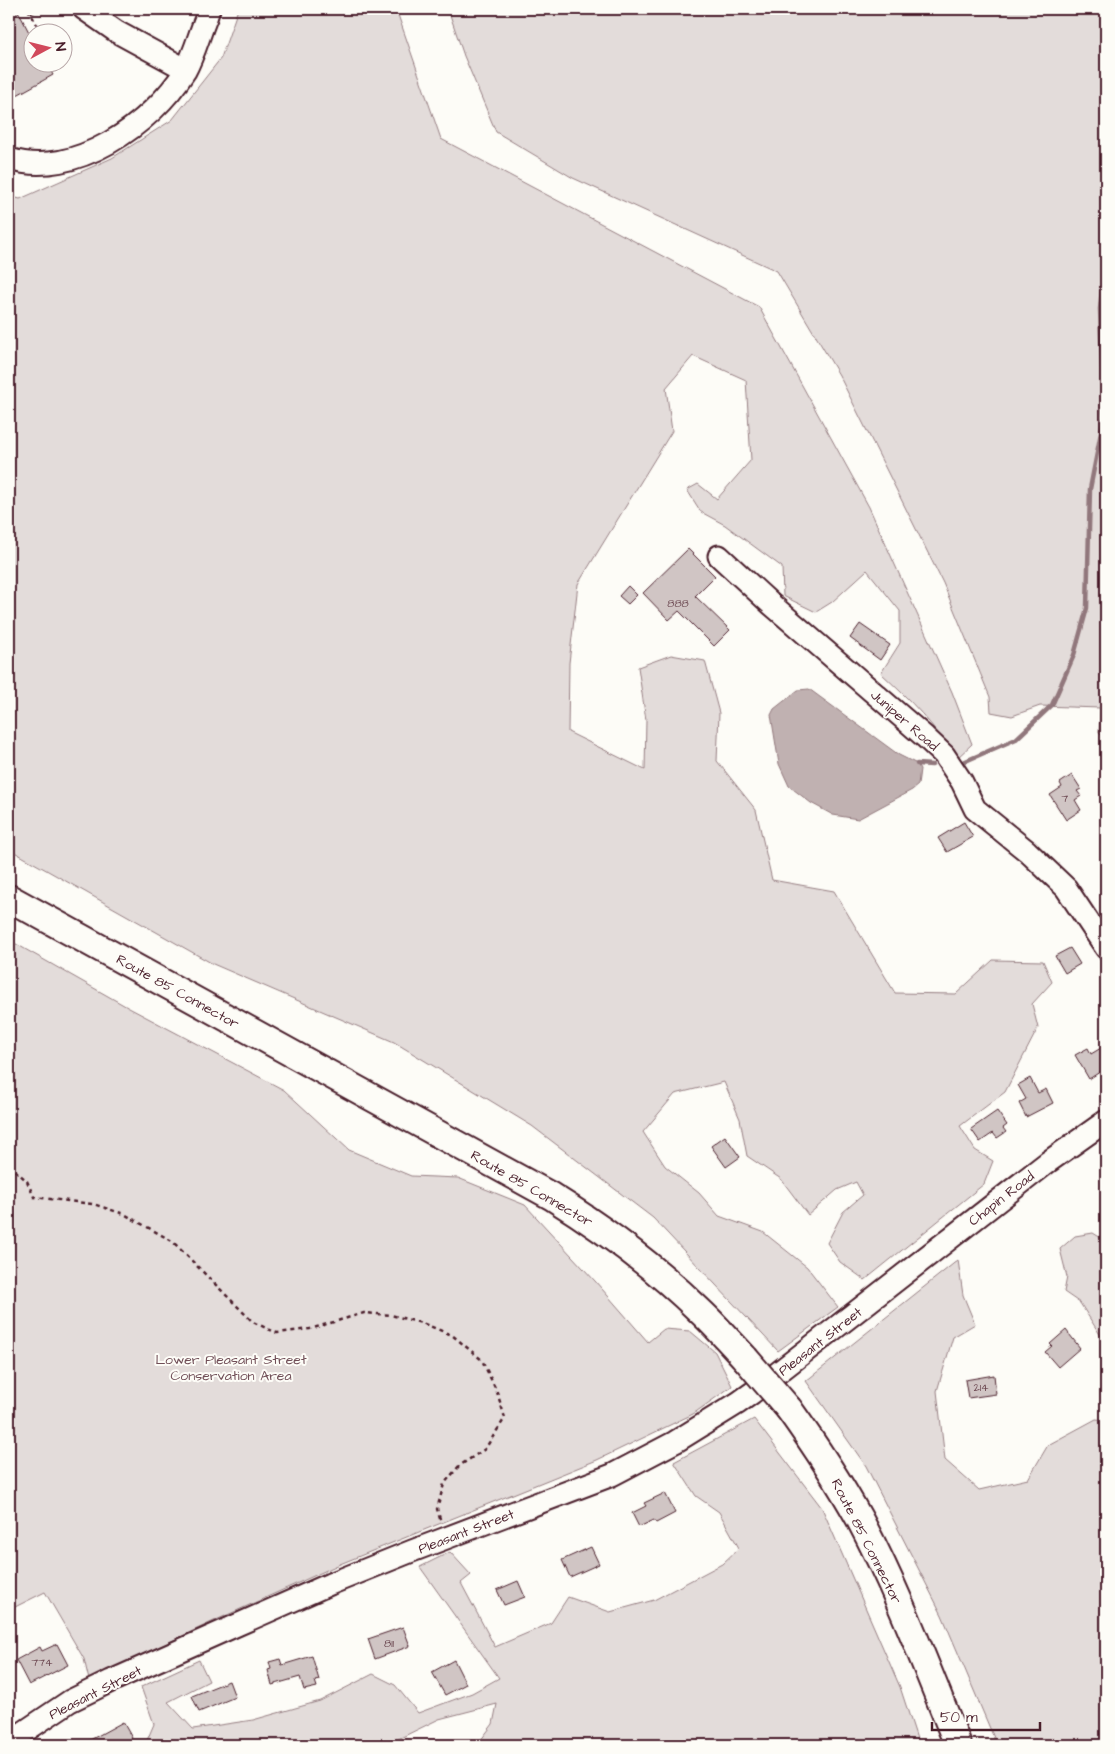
<svg xmlns="http://www.w3.org/2000/svg" width="1115" height="1754" font-family="'Architects Daughter',sans-serif">
  <style>
    .green { fill: #e3dcda; stroke: #967e82 }
    .water { fill: #c0b1b1; stroke: #91777b }
    .lines { fill: none; stroke-linecap: round; stroke-linejoin: round }
    .stream { stroke: #91777b; stroke-width: 4.5 }
    .building { fill: #d0c5c4; stroke: #4a1f2b }
    .minor-casing { stroke: #4a1f2b; stroke-width: 25 }
    .major-casing { stroke: #4a1f2b; stroke-width: 30 }
    .path { stroke: #4a1f2b; stroke-width: 2.5; stroke-dasharray: 4 4; stroke-linecap: butt }
    .minor { stroke: #fdfcf7; stroke-width: 21 }
    .major { stroke: #fdfcf7; stroke-width: 26 }
    .major-bridge-casing { stroke: #4a1f2b; stroke-width: 30; stroke-linecap: butt }
    .major-bridge { stroke: #fdfcf7; stroke-width: 26 }
    .labels { text-anchor: middle; stroke-width: 4; stroke-linejoin: round; paint-order: stroke }
    .number-label { font-size: 11px; fill: #6c4851 }
    .street-label { font-size: 14px; fill: #4a1f2b; stroke: #fdfcf7 }
    .park-label { font-size: 14px; fill: #704e57; stroke: #fdfcf7 }
  </style>
  <rect width="100%" height="100%" fill="#fdfcf7"/>
  <filter id="ink" filterUnits="userSpaceOnUse"><feTurbulence type="fractalNoise" baseFrequency=".02" numOctaves="2"/><feDisplacementMap in="SourceGraphic" scale="10" xChannelSelector="R" yChannelSelector="G"/><feConvolveMatrix kernelMatrix="1 2 1 2 8 2 1 2 1" color-interpolation-filters="sRGB"/></filter>
  <g filter="url(#ink)">
    <!-- green -->
    <path class="green" d="M238 9H396L441 139 759 307 869 507 952 692 972 744 956 759C934 724 911 701 881 673L900 643V611L867 570 832 602 816 612 783 596 782 567 725 525 701 512 687 490 698 484 717 499 751 460 746 380 693 356 666 388 672 431 578 584 569 663 568 732 645 770 646 720 638 667 671 655 705 661 719 713 717 761 756 810 772 880 834 891 895 993 956 994 993 960 1043 961 1052 982 1032 1004 1038 1028 1005 1092 960 1126 975 1150 993 1161 984 1184 865 1280 840 1262 827 1243 843 1212 863 1195 856 1182 837 1190 808 1215 781 1179 747 1156 740 1119 724 1082 675 1094 643 1132 665 1166 699 1193 719 1216 763 1232 807 1267 838 1307 778 1351 653 1218 532 1126 394 1042 213 964 9 849V196L20 199 112 158 172 120 221 58Z
      M448 9H1106V740L1099 733 1100 708 1040 706 1012 716 991 712 990 697 943 583 839 375 777 271 573 178 496 132 464 56Z
      M9 940 129 1008 284 1090 349 1150 411 1176 458 1178 525 1205 595 1281 648 1342 664 1329 690 1331 715 1352 732 1386 693 1414 597 1460 340 1564 214 1621 89 1680 84 1659 45 1592 9 1610Z
      M1093 1233 1106 1241V1344L1080 1303 1064 1292 1067 1277 1060 1249 1075 1236Z
      M958 1260 963 1295 975 1324 953 1337 937 1391 945 1460 979 1490 1028 1479 1048 1445 1096 1419 1106 1420V1745H997L942 1615 866 1466 806 1381Z
      M754 1419 822 1508 900 1687 919 1745H477L493 1724 497 1704 439 1719 386 1745H145L154 1724 141 1687 199 1660 209 1681 168 1702 193 1729 253 1720 320 1701 373 1674 395 1685 418 1713 472 1693 499 1678 420 1567 450 1552 471 1575 461 1583 495 1647 551 1623 568 1597 610 1612 654 1600 722 1564 739 1548 719 1512 696 1496 674 1462Z"/>
    <!-- water -->
    <path class="water" d="M809 689 899 755 917 764 920 769 918 785 912 790 858 819 833 815 811 803 789 786 779 764 771 715 774 709 798 690Z"/>
    <g class="lines">
      <!-- stream -->
      <path class="stream" d="M961 763 1016 739 1052 705 1074 655 1087 608 1090 489 1104 417 1100 309 1106 248
        M917 764 932 765"/>
    </g>
    <!-- building -->
    <path class="building" d="M9 9H17L32 38V62H46L53 75 17 95 9 79Z
      M688 549 715 576 695 596 730 630 714 646 679 611 669 620 643 593Z
      M628 586 637 595 628 604 619 596Z
      M860 624 890 645 880 660 850 638Z
      M1072 775 1081 789 1077 791 1081 796 1075 800 1081 810 1066 820 1050 795 1062 787 1060 783Z
      M964 822 973 837 947 852 938 838Z
      M1070 948 1080 964 1065 973 1055 956Z
      M1106 1045V1068L1089 1079 1075 1055 1088 1048 1091 1054Z
      M1030 1078 1038 1093 1046 1089 1053 1103 1026 1117 1019 1103 1026 1099 1018 1085Z
      M997 1111 1007 1125 1003 1128 1006 1132 997 1138 993 1133 980 1142 971 1129Z
      M725 1136 740 1157 726 1167 711 1146Z
      M1066 1330 1080 1348 1058 1367 1045 1352 1052 1346 1050 1344Z
      M994 1375 996 1394 968 1398 965 1380Z
      M665 1493 675 1513 656 1523 654 1520 639 1527 632 1513 646 1506 644 1503Z
      M591 1547 599 1564 570 1577 562 1560Z
      M518 1581 525 1597 504 1605 497 1590Z
      M403 1627 410 1646 375 1659 368 1639Z
      M57 1644 68 1665 29 1685 16 1660 40 1647 42 1651Z
      M312 1656 319 1680 315 1681 317 1687 304 1690 300 1677 272 1685 268 1670 271 1669 269 1662 280 1659 282 1665Z
      M454 1660 466 1684 445 1695 432 1672Z
      M229 1681 235 1697 199 1712 192 1696Z
      M123 1722 132 1738 119 1745H81Z"/>
    <g class="lines">
      <defs>
        <path id="minor" d="M84 9 117 32 185 69
          M9 159C74 180 152 124 185 71 194 55 199 35 206 18L209 9
          M719 556 771 604 925 737 944 755 962 782 975 809 1027 851 1066 888 1106 948
          M9 1742 70 1701 111 1681 237 1625 330 1584 412 1551 612 1475 675 1442 738 1403 752 1393 1048 1162 1106 1121"/>
        <path id="major" d="M9 898 551 1196C604 1229 655 1267 700 1311 716 1326 730 1342 745 1358
          M789 1409C814 1444 838 1480 859 1518 898 1591 927 1669 958 1745"/>
      </defs>
      <!-- minor casing -->
      <use href="#minor" class="minor-casing"/>
      <!-- major casing -->
      <use href="#major" class="major-casing"/>
      <!-- path -->
      <path class="path" d="M28 9 41 32
        M31 13 39 9
        M9 1165 27 1181 34 1197 93 1204 124 1214 172 1241 253 1322 277 1333 310 1329 364 1313 391 1315 422 1323 452 1335 482 1360 497 1392 505 1418 485 1449 459 1466 444 1484 437 1509 441 1522"/>
      <!-- minor -->
      <use href="#minor" class="minor"/>
      <!-- major -->
      <use href="#major" class="major"/>
      <defs>
        <path id="major-bridge" d="M745 1358 789 1409"/>
      </defs>
      <!-- major-bridge casing -->
      <use href="#major-bridge" class="major-bridge-casing"/>
      <!-- major-bridge -->
      <use href="#major-bridge" class="major-bridge"/>
    </g>
  </g>
  <g class="labels">
    <!-- number labels -->
    <g class="number-label">
      <text x="678" y="607">888</text>
      <text x="1065" y="802">7</text>
      <text x="981" y="1391">214</text>
      <text x="389" y="1647">811</text>
      <text x="42" y="1666">774</text>
    </g>
    <!-- street labels -->
    <g class="street-label">
      <text transform="translate(905 720) rotate(41)" y="5">Juniper Road</text>
      <text transform="translate(178 991) rotate(29)" y="5">Route 85 Connector</text>
      <text transform="translate(532 1188) rotate(30)" y="5">Route 85 Connector</text>
      <text transform="translate(1001 1198) rotate(-38)" y="5">Chapin Road</text>
      <text transform="translate(820 1341) rotate(-38)" y="5">Pleasant Street</text>
      <text transform="translate(466 1531) rotate(-21)" y="5">Pleasant Street</text>
      <text transform="translate(867 1541) rotate(63)" y="5">Route 85 Connector</text>
      <text transform="translate(95 1692) rotate(-27)" y="5">Pleasant Street</text>
    </g>
    <!-- park labels -->
    <g class="park-label">
      <text x="231" y="1364">Lower Pleasant Street<tspan x="231" dy="16">Conservation Area</tspan></text>
    </g>
  </g>
  <!-- margin -->
  <rect width="1115" height="1754" fill="none" stroke="#fdfcf7" stroke-width="30"/>
  <rect x="15" y="15" width="1085" height="1724" fill="none" stroke="#4a1f2b" stroke-width="2" filter="url(#ink)"/>
  <!-- north arrow -->
  <g transform="translate(48 48) rotate(83)"><circle r="24" fill="#fdfcf7" stroke="#b5a4a5"/>
  <path d="M0-4L9 19L0 12L-9 19Z" fill="#d1495b"/>
  <text y="-8" font-size="14" font-weight="bold" text-anchor="middle" fill="#4a1f2b">N</text>
  </g>
  <!-- scale -->
  <path d="M932 1722v8h108v-8" fill="none" stroke="#4a1f2b" stroke-width="2.5"/>
  <text x="940" y="1722" font-size="15" fill="#4a1f2b" stroke="#fdfcf7" stroke-width="4" paint-order="stroke">50 m</text>
</svg>
